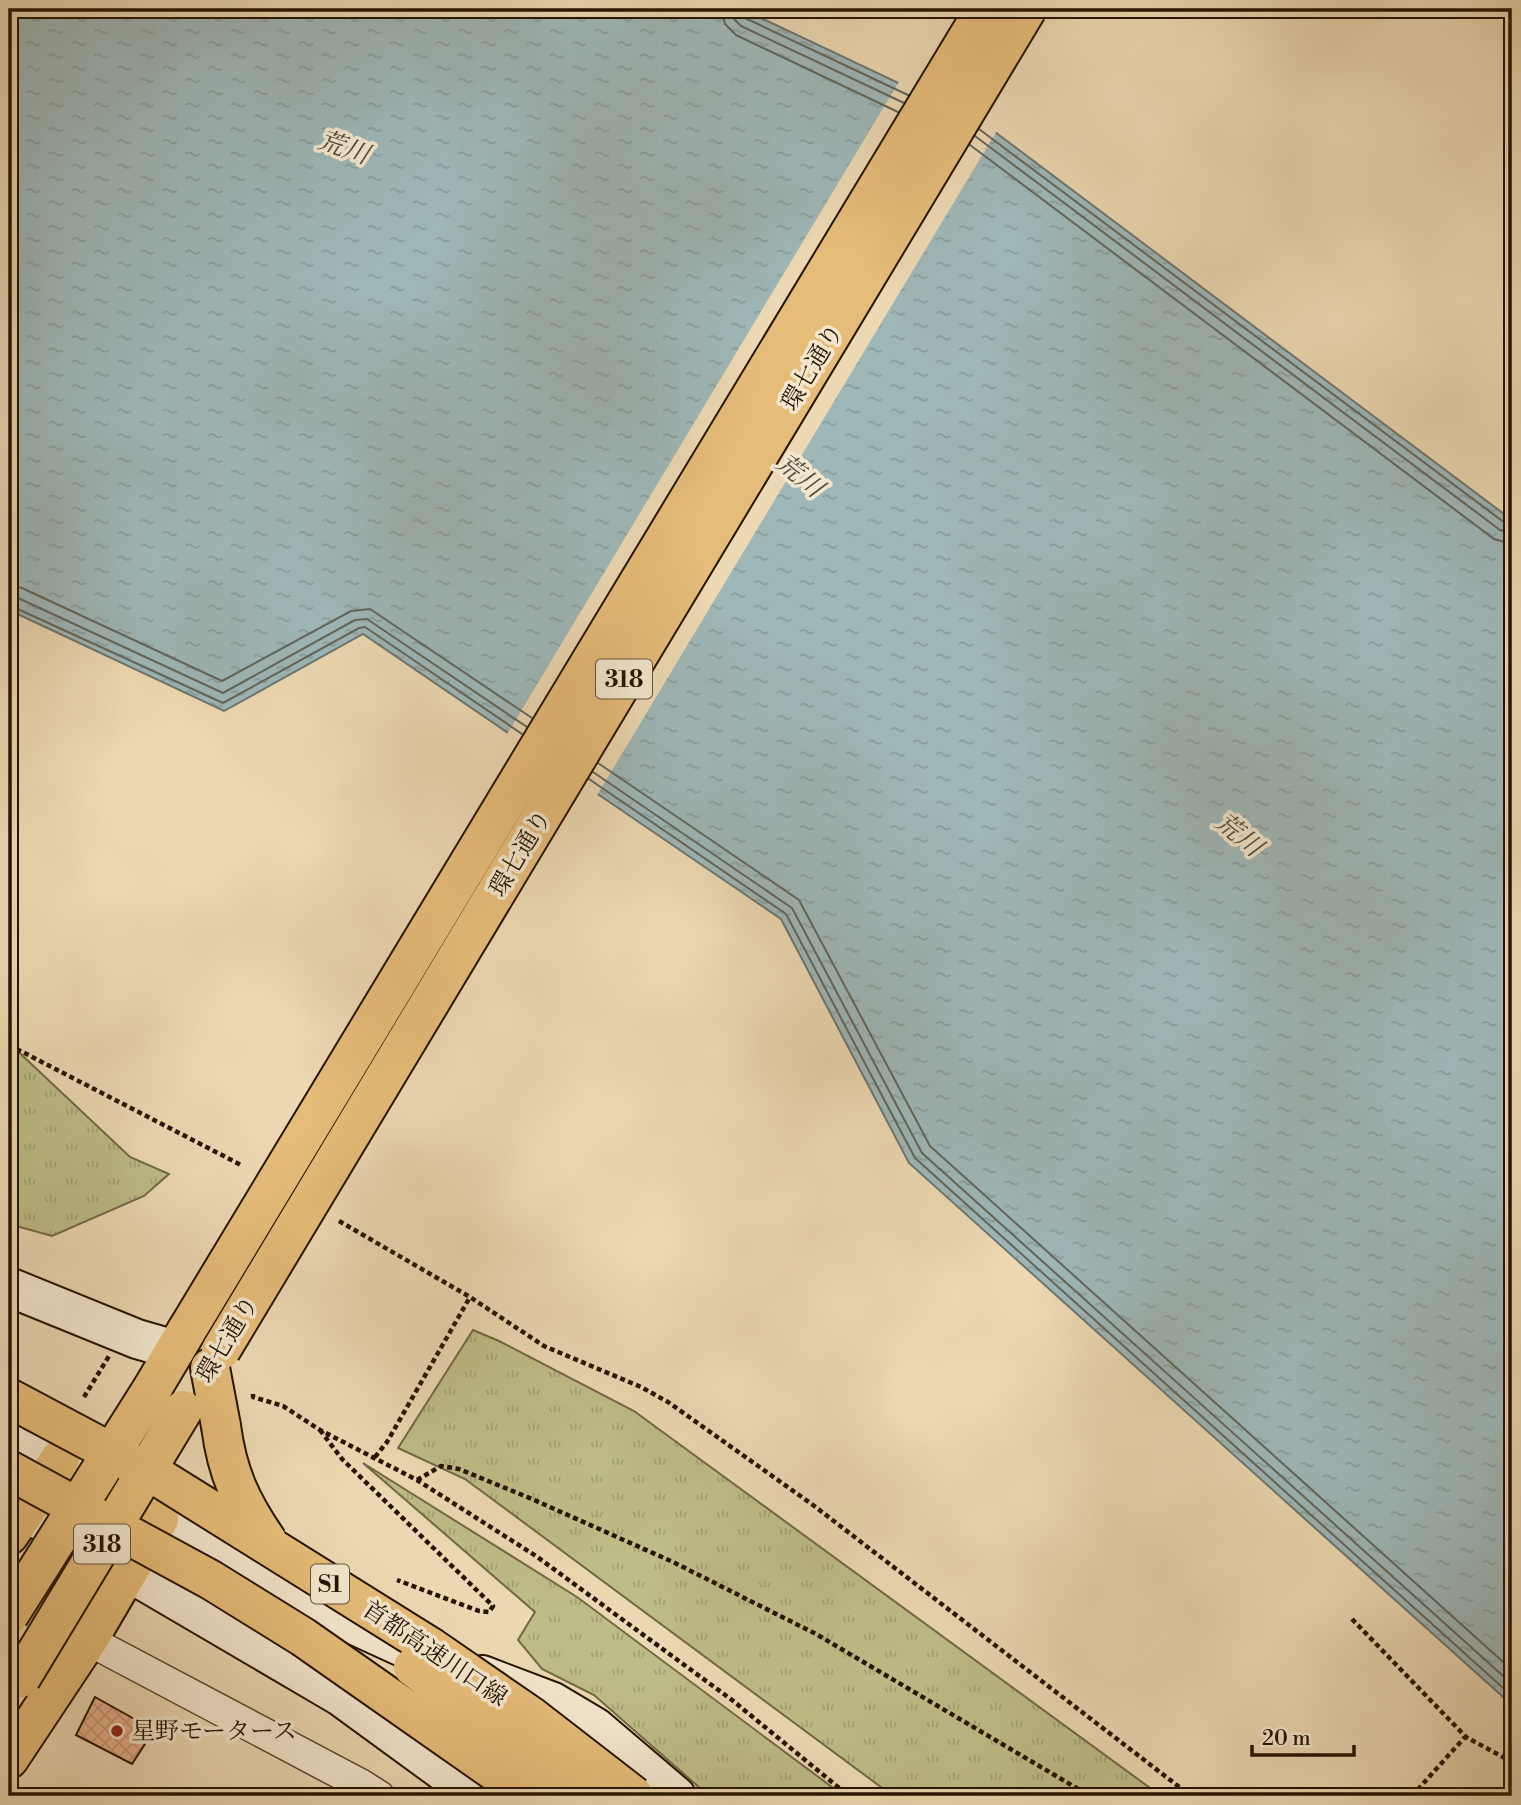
<svg xmlns="http://www.w3.org/2000/svg" width="1521" height="1805" font-family="'Libre Bodoni','Noto Serif JP',serif">
  <style>
    .grass { fill: url(#grass-tufts); stroke: #716844; stroke-width: 2 }
    .water { fill: url(#water-ripples); stroke: #6d756e; stroke-width: 2 }
    .pier { fill: #ecd8b2 }
    .lines { fill: none; stroke-linecap: round; stroke-linejoin: round }
    .shore { stroke: #61655c; stroke-width: 2 }
    .building { fill: url(#building-cross-hatch); stroke: #241300; stroke-width: 2 }
    .street-casing { stroke: #56442c; stroke-width: 33 }
    .secondary-casing { stroke: #241300; stroke-width: 42 }
    .primary-casing { stroke: #241300; stroke-width: 42 }
    .highway-casing { stroke: #241300; stroke-width: 42 }
    .path { stroke: #241300; stroke-width: 4.5; stroke-dasharray: 5 3.5; stroke-linecap: butt }
    .street { stroke: #f3e6cd; stroke-width: 30 }
    .secondary { stroke: #f3e6cd; stroke-width: 38 }
    .primary { stroke: #e6bc79; stroke-width: 38 }
    .highway { stroke: #e6bc79; stroke-width: 38 }
    .primary-bridge-casing { stroke: #241300; stroke-width: 42; stroke-linecap: butt }
    .highway-bridge-casing { stroke: #241300; stroke-width: 42; stroke-linecap: butt }
    .path-bridge { stroke: #241300; stroke-width: 4.5; stroke-dasharray: 5 3.5; stroke-linecap: butt }
    .primary-bridge { stroke: #e6bc79; stroke-width: 38 }
    .highway-bridge { stroke: #e6bc79; stroke-width: 38 }
    .poi-dot { fill: #8f2418; stroke: #f3e6cd; stroke-width: 2.5 }
    .labels { text-anchor: middle; stroke-width: 7; stroke-linejoin: round; paint-order: stroke }
    .shield { fill: #f3e6cd; stroke: #62523e; stroke-width: 2 }
    .shield-label { font-size: 23px; font-weight: bold; fill: #241300 }
    .street-label { font-size: 24px; fill: #241300; stroke: #f3e6cd }
    .poi-label { font-size: 24px; fill: #241300; stroke: #f3e6cd; text-anchor: start }
    .water-label { font-size: 26px; font-style: italic; fill: #4f4c40; stroke: #f3e6cd }
  </style>
  <defs>
    <pattern id="grass-tufts" width="24" height="20" patternUnits="userSpaceOnUse" patternTransform="scale(1.75)"><rect width="24" height="20" fill="#bebc87"/><path d="M3 7l-1-3M5 7V3M7 7l1-3M15 17l-1-3M17 17v-4M19 17l1-3" fill="none" stroke="#a3a173"/></pattern>
    <pattern id="water-ripples" width="26" height="14" patternUnits="userSpaceOnUse" patternTransform="scale(1.75)"><rect width="26" height="14" fill="#9eb7b8"/><path d="M2 4q2-2 4 0t4 0M15 11q2-2 4 0t4 0" fill="none" stroke="#889c9c"/></pattern>
    <pattern id="building-cross-hatch" width="8" height="8" patternUnits="userSpaceOnUse" patternTransform="scale(1.75)"><rect width="8" height="8" fill="#e7b18b"/><path d="M0 0l8 8M0 8l8-8" fill="none" stroke="#c69776"/></pattern>
  </defs>
  <rect width="100%" height="100%" fill="#ecd8b2"/>
  <filter id="stains"><feTurbulence type="fractalNoise" baseFrequency=".00286" numOctaves="4"/><feColorMatrix values="0 0 0 0 .2 0 0 0 0 .09 0 0 0 0 .02 0 0 0 .5 -.17"/></filter>
  <radialGradient id="worn" r=".72"><stop offset=".6" stop-color="#630" stop-opacity="0"/><stop offset="1" stop-color="#630" stop-opacity=".3"/></radialGradient>
  <!-- grass -->
  <path class="grass" d="M9 1043 130 1157 169 1174 144 1196 52 1236 9 1224Z
    M473 1330 499 1341 634 1411 1161 1796H893L465 1479 398 1448Z
    M363 1463 577 1597 844 1796H709L594 1695 542 1669 518 1640 535 1612Z"/>
  <!-- water -->
  <path class="water" d="M9 9H742L983 123 1512 520V1705L909 1163 781 919 363 634 224 711 9 610Z"/>
  <!-- pier -->
  <path class="pier" d="M900 80 985 120 998 129 596 797 506 736Z"/>
  <g class="lines">
    <!-- shore -->
    <path class="shore" d="M721 9 725 24 736 35 898 112
      M732 9 734 19 741 26 904 103
      M741 9 745 18 908 95
      M979 129 1505 523 1512 525
      M975 136 1500 530 1512 533
      M970 145 1494 539 1512 544
      M9 585 22 588 222 681 351 611 370 609 532 718
      M9 596 18 598 223 693 355 620 367 619 527 727
      M9 605 223 703 359 628 365 627 522 734
      M598 763 799 900 930 1146 1512 1670
      M593 772 792 908 922 1153 1512 1684
      M589 779 786 914 915 1158 1512 1696"/>
  </g>
  <!-- building -->
  <path class="building" d="M95 1697 154 1730 132 1764 76 1735Z"/>
  <g class="lines">
    <defs>
      <path id="street" d="M88 1640 360 1784 379 1796"/>
      <path id="secondary" d="M9 1287 137 1339 175 1350
        M9 1431 304 1602 422 1656
        M9 1502 340 1696 477 1796
        M482 1675 553 1702 595 1727 676 1796"/>
      <path id="primary" d="M152 1389 187 1330
        M9 1535 60 1459
        M9 1759 88 1640 159 1519"/>
      <path id="highway" d="M210 1368 221 1426"/>
    </defs>
    <!-- street casing -->
    <use href="#street" class="street-casing"/>
    <!-- secondary casing -->
    <use href="#secondary" class="secondary-casing"/>
    <!-- primary casing -->
    <use href="#primary" class="primary-casing"/>
    <!-- highway casing -->
    <use href="#highway" class="highway-casing"/>
    <!-- path -->
    <path class="path" d="M9 1045 243 1166
      M339 1221 470 1297 544 1346 641 1387 668 1402 813 1505 1191 1796
      M253 1394V1397L283 1406 320 1430 417 1480 536 1556 732 1700 849 1796
      M320 1430 342 1459 493 1606 489 1612 479 1611 397 1580
      M375 1457 387 1442 470 1297
      M417 1480 441 1466 459 1469 532 1499 673 1562 816 1634 1090 1796
      M1352 1619 1466 1737 1512 1762
      M1412 1796 1465 1737"/>
    <!-- street -->
    <use href="#street" class="street"/>
    <!-- secondary -->
    <use href="#secondary" class="secondary"/>
    <!-- primary -->
    <use href="#primary" class="primary"/>
    <!-- highway -->
    <use href="#highway" class="highway"/>
    <defs>
      <path id="primary-bridge" d="M187 1330 985 9
        M221 1350 1027 9
        M9 1615 152 1389
        M21 1678 183 1410"/>
      <path id="highway-bridge" d="M9 1398 163 1480 429 1646 532 1717 634 1796
        M221 1426C227 1473 241 1503 268 1542
        M9 1470 211 1580 303 1637 530 1796
        M413 1667 586 1796"/>
    </defs>
    <!-- primary-bridge casing -->
    <use href="#primary-bridge" class="primary-bridge-casing"/>
    <!-- highway-bridge casing -->
    <use href="#highway-bridge" class="highway-bridge-casing"/>
    <!-- path-bridge -->
    <path class="path-bridge" d="M84 1397 109 1356"/>
    <!-- primary-bridge -->
    <use href="#primary-bridge" class="primary-bridge"/>
    <!-- highway-bridge -->
    <use href="#highway-bridge" class="highway-bridge"/>
  </g>
  <!-- markers -->
  <circle class="poi-dot" cx="117" cy="1731" r="7"/>
  <g class="labels">
    <!-- shield labels -->
    <g class="shield">
      <rect x="596" y="659.5" width="56" height="39" rx="5"/>
      <rect x="74" y="1524.5" width="56" height="39" rx="5"/>
      <rect x="311" y="1564.5" width="38" height="39" rx="5"/>
    </g>
    <g class="shield-label">
      <text x="624" y="687">318</text>
      <text x="102" y="1552">318</text>
      <text x="330" y="1592">S1</text>
    </g>
    <!-- street labels -->
    <g class="street-label">
      <text transform="translate(812 367) rotate(-59)" y="8">環七通り</text>
      <text transform="translate(520 853) rotate(-59)" y="8">環七通り</text>
      <text transform="translate(227 1339) rotate(-59)" y="8">環七通り</text>
      <text transform="translate(435 1653) rotate(34)" y="8">首都高速川口線</text>
    </g>
    <!-- poi labels -->
    <g class="poi-label">
      <text x="131" y="1739">星野モータース</text>
    </g>
    <!-- water labels -->
    <g class="water-label">
      <text transform="translate(344 147) rotate(19)" y="9">荒川</text>
      <text transform="translate(800 475) rotate(39)" y="9">荒川</text>
      <text transform="translate(1239 834) rotate(39)" y="9">荒川</text>
    </g>
  </g>
  <!-- margin -->
  <rect width="1521" height="1805" fill="none" stroke="#ecd8b2" stroke-width="35"/>
  <rect x="10" y="10" width="1500" height="1784" fill="none" stroke="#241300" stroke-width="3.5"/>
  <rect x="18" y="18" width="1486" height="1770" fill="none" stroke="#241300" stroke-width="2"/>
  <!-- scale -->
  <path d="M1252 1745v10h102v-10" fill="none" stroke="#241300" stroke-width="3.5"/>
  <text x="1262" y="1745" font-size="21" fill="#241300" stroke="#f3e6cd" stroke-width="5" paint-order="stroke">20 m</text>
  <rect width="100%" height="100%" filter="url(#stains)"/>
  <rect width="100%" height="100%" fill="url(#worn)"/>
</svg>
